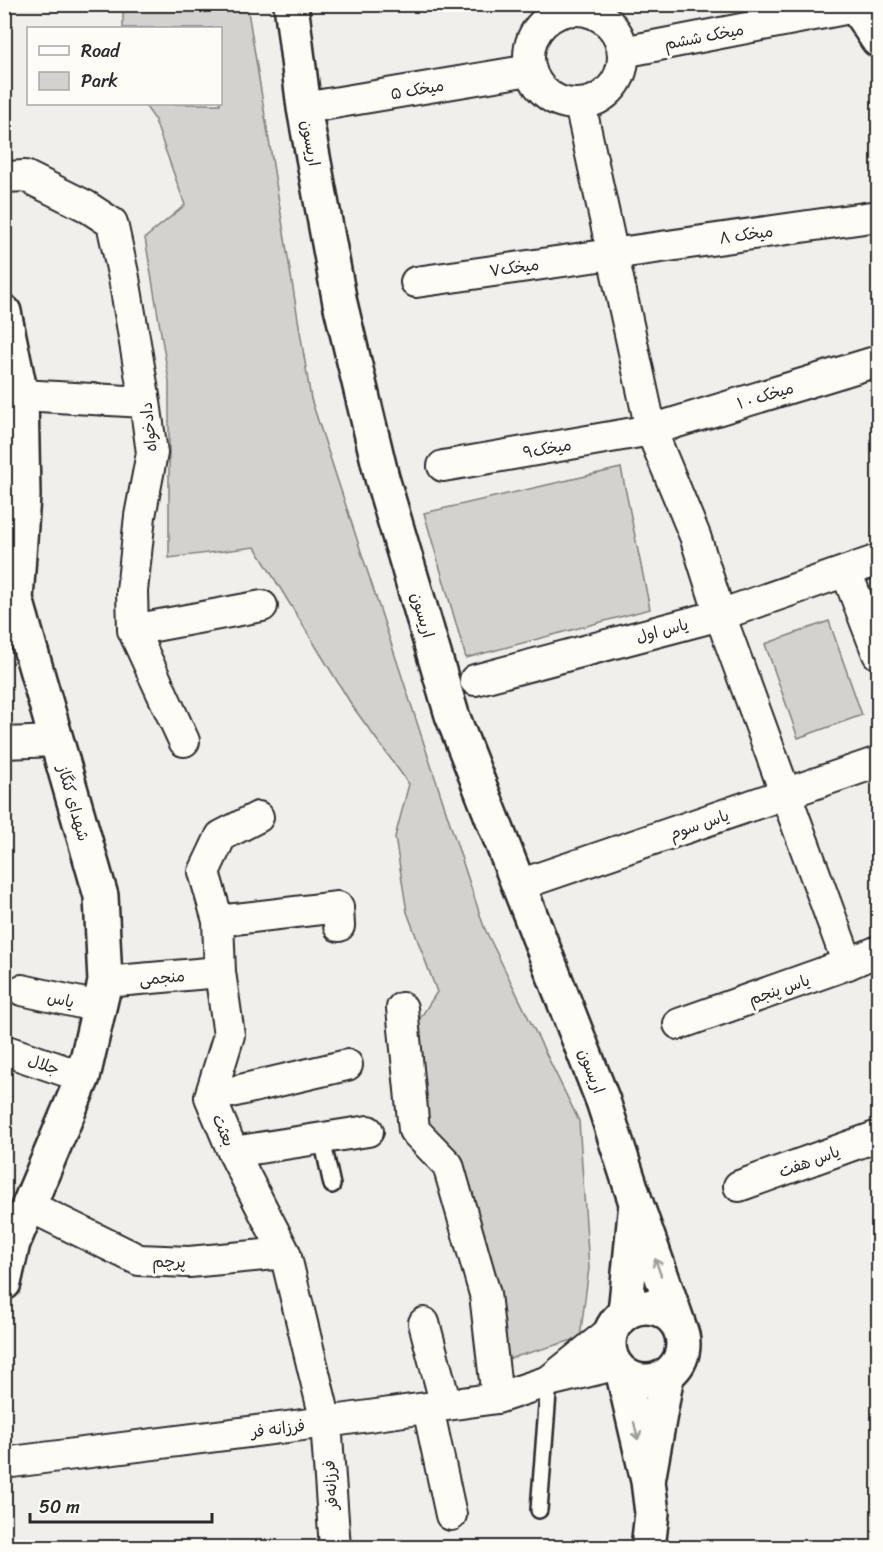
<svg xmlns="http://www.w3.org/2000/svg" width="883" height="1552" font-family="Sriracha,'Playpen Sans Arabic',sans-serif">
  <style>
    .green { fill: #d3d2cf; stroke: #7f7e7d; stroke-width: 1.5 }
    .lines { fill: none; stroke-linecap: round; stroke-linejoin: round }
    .lane-casing { stroke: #2b2b2b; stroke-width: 20 }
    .street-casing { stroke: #2b2b2b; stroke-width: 34 }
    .secondary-casing { stroke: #2b2b2b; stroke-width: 38 }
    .lane { stroke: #fdfcf7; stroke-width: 15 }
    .street { stroke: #fdfcf7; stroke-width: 30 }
    .secondary { stroke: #fdfcf7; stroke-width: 33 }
    .oneway { stroke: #9e9e9b }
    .labels { text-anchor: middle; stroke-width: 6; stroke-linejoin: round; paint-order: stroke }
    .street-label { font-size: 16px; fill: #2b2b2b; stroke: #fdfcf7 }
  </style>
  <rect width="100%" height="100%" fill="#f0efeb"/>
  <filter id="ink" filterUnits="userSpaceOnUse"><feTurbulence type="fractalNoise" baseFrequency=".0167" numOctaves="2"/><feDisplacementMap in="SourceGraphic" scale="12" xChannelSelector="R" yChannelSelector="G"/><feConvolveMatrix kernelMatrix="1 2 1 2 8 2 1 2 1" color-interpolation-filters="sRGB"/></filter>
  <g filter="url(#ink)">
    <!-- green -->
    <path class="green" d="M123 5H247L311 399 484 927 579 1121 589 1268 580 1338 501 1361 462 1192 428 1166 401 1048 437 992 407 912 395 837 409 784 353 707 255 547 169 558V381L145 238 185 205 154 118 144 104H220V28H123Z
      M621 468 650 609 466 658 424 513Z
      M829 621 862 715 798 738 765 644Z"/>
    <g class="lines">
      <defs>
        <path id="lane" d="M322 1139 332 1185
          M539 1510 549 1381"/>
        <path id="street" d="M529 57a47 47 0 1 1 94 0a47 47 0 1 1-94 0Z
          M623 52 855 7
          M580 104 651 430 695 536 720 615 848 964
          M304 108 530 70
          M4 177 25 176 86 206 112 223 124 278 145 402 152 453 140 516 132 591 133 630 184 741
          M416 282 878 216
          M21 395 145 402
          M443 466 651 430 878 361
          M846 571 878 654
          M133 630 262 606
          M475 680 720 615 878 560
          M4 743 56 741
          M258 817 221 836 204 872 218 921 220 972 229 1035 210 1097 233 1152 285 1253 326 1422 335 1548
          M519 885 878 762
          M218 921 338 907 339 926
          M105 982 220 972
          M22 990 99 1007
          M402 1008 414 1130 448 1165 485 1294 497 1398
          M679 1024 848 964 878 951
          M4 1050 83 1077
          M210 1097 347 1065
          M233 1152 368 1131
          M739 1186 878 1136
          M29 1206 139 1260 189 1262 285 1253
          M424 1323 446 1405
          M611 1331 549 1381 615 1365
          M428 1408 451 1515
          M4 1463 326 1422 497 1398 549 1381"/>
        <path id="secondary" d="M291 4 304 108 340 303 382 478 452 715 603 1101 636 1203
          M854 4 878 40
          M4 312 21 395 23 496 16 599 101 896 105 982 83 1077 13 1243 4 1283
          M609 1344a37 37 0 1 1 74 0a37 37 0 1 1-74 0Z
          M625 1313 636 1203 678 1323
          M623 1374 648 1481 667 1375
          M648 1481 652 1513 648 1548"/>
      </defs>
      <!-- lane casing -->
      <use href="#lane" class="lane-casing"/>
      <!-- street casing -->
      <use href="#street" class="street-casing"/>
      <!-- secondary casing -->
      <use href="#secondary" class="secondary-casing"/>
      <!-- lane -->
      <use href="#lane" class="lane"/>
      <!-- street -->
      <use href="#street" class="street"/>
      <!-- secondary -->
      <use href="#secondary" class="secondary"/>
    </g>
    <!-- one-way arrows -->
    <defs><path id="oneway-shaft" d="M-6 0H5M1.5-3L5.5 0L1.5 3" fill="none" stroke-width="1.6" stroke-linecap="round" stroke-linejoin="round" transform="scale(1.5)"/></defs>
    <g class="oneway">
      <use href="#oneway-shaft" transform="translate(658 1267) rotate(-109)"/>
      <use href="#oneway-shaft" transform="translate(636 1431) rotate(77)"/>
    </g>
  </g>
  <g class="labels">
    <!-- street labels -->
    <g class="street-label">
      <text transform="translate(704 36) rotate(-11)" y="6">میخک ششم</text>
      <text transform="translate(417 89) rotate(-10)" y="6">میخک ۵</text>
      <text transform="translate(311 143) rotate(80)" y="6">اریسون</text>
      <text transform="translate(746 234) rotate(-8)" y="6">میخک ۸</text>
      <text transform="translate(514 267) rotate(-8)" y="6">میخک۷</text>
      <text transform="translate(765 395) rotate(-17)" y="6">میخک ۰ ۱</text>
      <text transform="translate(148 427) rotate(-96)" y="6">دادخواه</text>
      <text transform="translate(547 448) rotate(-10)" y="6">میخک۹</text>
      <text transform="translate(423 615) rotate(74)" y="6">اریسون</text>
      <text transform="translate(662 630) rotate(-15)" y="6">یاس اول</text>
      <text transform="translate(74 803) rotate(74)" y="6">شهدای کنگاز</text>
      <text transform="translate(699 824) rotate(-19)" y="6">یاس سوم</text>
      <text transform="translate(162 977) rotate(-5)" y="6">منجمی</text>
      <text transform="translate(779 989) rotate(-19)" y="6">یاس پنجم</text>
      <text transform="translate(61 999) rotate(13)" y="6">یاس</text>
      <text transform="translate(44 1064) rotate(19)" y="6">جلال</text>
      <text transform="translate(592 1071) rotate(69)" y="6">اریسون</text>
      <text transform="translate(224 1130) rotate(68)" y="6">بعثت</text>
      <text transform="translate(809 1161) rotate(-20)" y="6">یاس هفت</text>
      <text transform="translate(169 1261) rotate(1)" y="6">پرچم</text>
      <text transform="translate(278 1428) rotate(-7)" y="6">فرزانه فر</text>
      <text transform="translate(330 1485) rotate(-94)" y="6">فرزانه‌فر</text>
    </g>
  </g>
  <!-- margin -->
  <rect width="883" height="1552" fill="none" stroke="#fdfcf7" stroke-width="24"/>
  <rect x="12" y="12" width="859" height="1528" fill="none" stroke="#2b2b2b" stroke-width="2" filter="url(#ink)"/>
  <!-- legend -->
  <rect x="27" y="27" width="195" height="78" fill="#fdfcf7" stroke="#a9a8a5" stroke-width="1.5"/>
  <rect x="39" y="46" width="30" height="9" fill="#fdfcf7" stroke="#a9a8a5" stroke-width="1.5"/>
  <text x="81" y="57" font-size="18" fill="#2b2b2b">Road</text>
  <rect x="39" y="72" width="30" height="18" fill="#d3d2cf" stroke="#a9a8a5" stroke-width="1.5"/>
  <text x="81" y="87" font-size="18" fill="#2b2b2b">Park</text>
  <!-- scale -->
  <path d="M30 1513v9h182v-9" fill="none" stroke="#2b2b2b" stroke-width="3"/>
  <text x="39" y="1513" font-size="18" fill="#2b2b2b" stroke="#fdfcf7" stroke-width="4.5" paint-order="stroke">50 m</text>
</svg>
